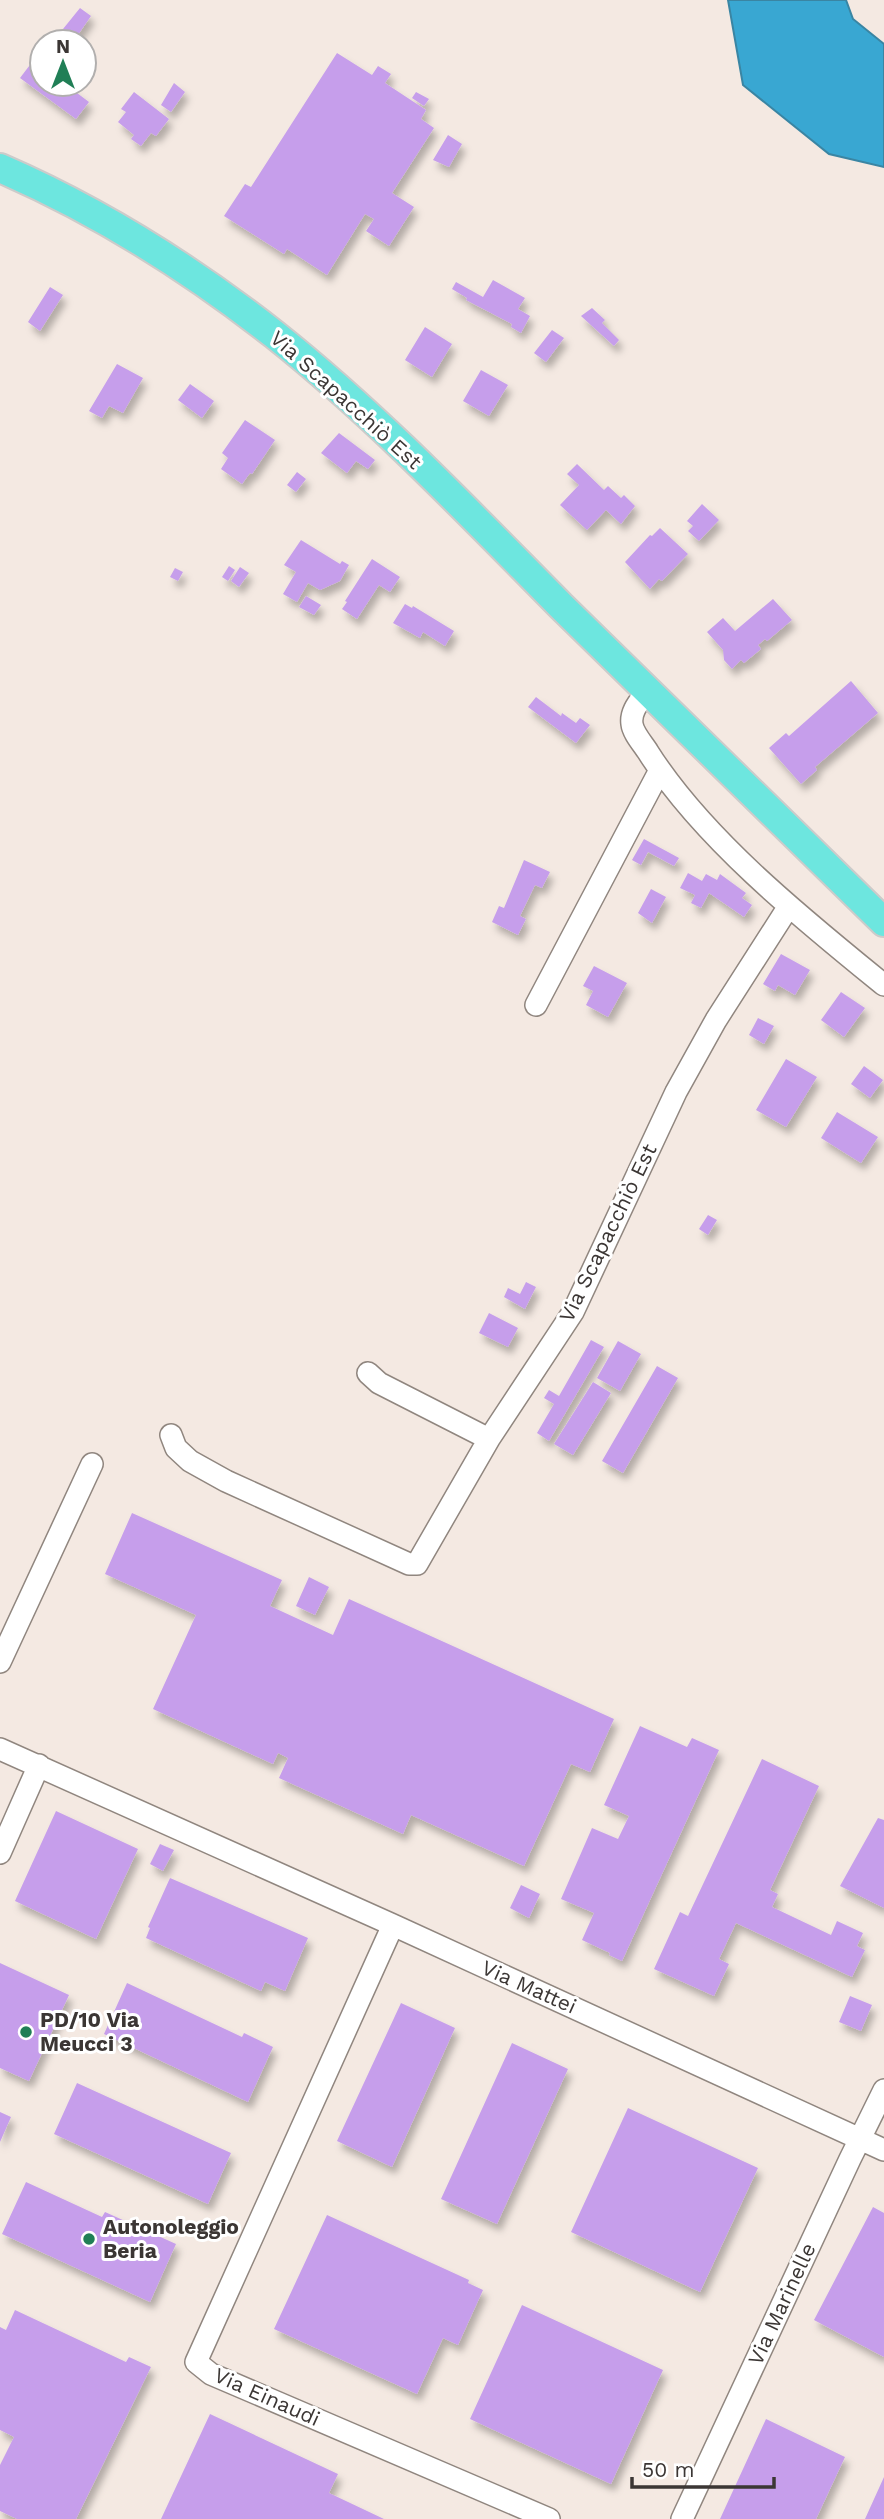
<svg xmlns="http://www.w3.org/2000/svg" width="884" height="2519" font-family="'Work Sans',sans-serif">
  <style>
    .water { fill: #39a7d2; stroke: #3a85a3; stroke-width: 2 }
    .building { fill: #c69eeb; filter: url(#shadow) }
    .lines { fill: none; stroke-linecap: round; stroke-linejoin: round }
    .minor-casing { stroke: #90867f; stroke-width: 24 }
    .major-casing { stroke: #cccbca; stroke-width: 32 }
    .minor { stroke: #fff; stroke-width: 21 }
    .major { stroke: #6de6df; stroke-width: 28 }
    .poi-dot { fill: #207f56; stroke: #fff; stroke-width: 2.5 }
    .labels { text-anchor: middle; stroke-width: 6; stroke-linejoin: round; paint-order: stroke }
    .street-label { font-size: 21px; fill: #3b3634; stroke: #fff }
    .poi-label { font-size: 21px; font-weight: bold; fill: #3b3634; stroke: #fff; text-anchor: start }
  </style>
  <defs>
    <filter id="shadow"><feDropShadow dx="4" dy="7" stdDeviation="3.5" flood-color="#0004"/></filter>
  </defs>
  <rect width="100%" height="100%" fill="#f4e9e2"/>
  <!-- water -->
  <path class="water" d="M728 0H846L853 19 884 44V167L829 154 743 85Z"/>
  <!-- building -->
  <path class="building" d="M80 8 91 16 75 39 63 29Z
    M42 49V84H65L89 102 76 119 20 78Z
    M337 53 372 75 378 66 391 74 385 83 426 110 421 119 434 128 392 193 414 207 389 246 366 231 374 219 365 214 327 275 287 249 284 254 224 216 245 184 251 187Z
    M174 83 185 92 171 112 161 105Z
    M134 92 169 119 156 136 151 133 141 146 131 139 134 135 118 122 126 112 121 109Z
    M416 92 429 99 424 106 412 98Z
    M448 135 462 144 449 167 433 160Z
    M493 280 525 298 518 309 530 316 521 333 511 327 512 324 466 300 467 298 452 289 456 282 483 297Z
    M50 287 63 295 40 331 28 322Z
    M592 308 605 320 602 323 619 340 614 346 581 316Z
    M425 327 452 344 432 377 405 360Z
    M552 330 564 338 546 362 534 353Z
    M117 364 143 378 123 413 109 406 102 418 89 411Z
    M481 370 508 385 489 416 463 401Z
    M190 384 214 401 202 418 178 400Z
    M245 420 275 440 252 474 250 473 242 484 221 469 228 458 222 453Z
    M339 433 375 460 368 469 356 461 347 473 321 453Z
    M577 464 604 490 608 486 621 498 624 495 635 506 621 524 606 510 587 530 560 505 579 485 567 474Z
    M297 472 306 479 296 492 287 485Z
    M702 504 719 520 699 541 688 531 693 526 687 521Z
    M660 528 688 554 662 581 659 579 650 589 625 562 650 535 652 536Z
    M301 540 340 564 342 561 349 565 340 581 320 590 308 583 297 602 283 594 296 572 284 565Z
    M372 559 400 577 390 592 379 585 357 619 342 609 347 602 345 601Z
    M229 566 235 570 228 581 222 577Z
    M240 567 249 573 239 587 231 581Z
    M175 568 183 572 178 581 170 577Z
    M306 596 321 605 314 615 299 607Z
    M773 599 792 620 767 641 765 639 758 645 761 649 744 663 741 660 732 669 724 660 723 650 707 632 723 618 735 631Z
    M405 604 412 608 413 606 454 631 445 646 423 632 420 638 393 623Z
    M851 681 878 713 815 767 817 770 801 784 769 748 786 733 789 736Z
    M536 697 561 716 562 713 576 723 580 718 590 725 576 743 528 707Z
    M644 839 679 858 674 866 648 852 641 865 632 860Z
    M524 860 550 872 542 888 535 885 520 916 526 919 518 935 492 922 499 906 504 908Z
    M688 873 702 881 706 874 717 880 720 874 746 893 742 898 752 905 744 917 709 893 701 908 691 903 695 895 680 888Z
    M651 889 666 897 652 923 638 913Z
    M781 954 810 970 795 995 778 985 775 991 763 984Z
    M594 966 627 983 608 1017 586 1005 593 991 583 986Z
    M841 992 865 1008 844 1037 821 1020Z
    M758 1018 774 1026 764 1044 749 1035Z
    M786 1059 817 1077 786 1127 756 1110Z
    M864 1066 883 1080 870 1098 851 1084Z
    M837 1112 878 1137 861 1163 821 1138Z
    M708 1215 717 1220 708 1235 699 1229Z
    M526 1282 536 1287 525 1309 504 1297 508 1288 520 1294Z
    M489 1313 518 1328 508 1347 479 1333Z
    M591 1340 604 1347 549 1441 537 1433 554 1404 544 1398 549 1390 559 1396Z
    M618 1341 641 1354 620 1391 597 1378Z
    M657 1366 678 1378 623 1473 602 1461Z
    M593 1382 611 1393 573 1455 554 1444Z
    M132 1513 282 1580 270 1606 333 1635 349 1599 614 1719 590 1772 571 1764 524 1866 411 1815 403 1834 279 1778 288 1758 278 1753 273 1764 153 1709 196 1615 105 1574Z
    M309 1577 329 1587 315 1615 296 1606Z
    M640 1726 687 1747 692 1738 719 1750 622 1961 609 1955 610 1953 582 1940 594 1913 561 1899 592 1828 618 1839 629 1816 604 1805Z
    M762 1759 819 1786 770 1890 778 1894 772 1907 831 1935 837 1921 863 1933 857 1946 865 1950 852 1977 736 1923 719 1959 729 1964 714 1996 654 1969 680 1912 688 1916Z
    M56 1811 138 1849 96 1939 15 1901Z
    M878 1818 884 1820V1908L840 1886Z
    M160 1844 174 1850 163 1871 150 1864Z
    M170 1878 308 1938 285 1991 265 1982 261 1991 146 1938 150 1928 148 1927Z
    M521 1885 540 1894 529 1918 510 1908Z
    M0 1963 69 1995 29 2081 0 2068Z
    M127 1983 242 2037 244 2033 273 2047 248 2102 104 2034Z
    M850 1996 872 2005 861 2031 839 2022Z
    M401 2003 455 2028 392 2167 337 2141Z
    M512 2043 568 2069 497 2224 441 2199Z
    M77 2083 231 2153 208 2204 54 2134Z
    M628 2108 758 2168 700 2292 571 2232Z
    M0 2112 11 2117 0 2142Z
    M26 2182 102 2217 105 2212 176 2244 150 2302 2 2234Z
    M873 2207 884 2213V2357L814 2320Z
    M327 2215 469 2280 468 2283 483 2290 458 2345 443 2338 417 2394 274 2329Z
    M522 2305 663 2370 611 2484 470 2419Z
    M15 2310 126 2362 129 2357 151 2367 76 2519H17L0 2511V2465L14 2437 0 2430V2327L6 2330Z
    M210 2414 338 2474 329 2493 384 2519H161Z
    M766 2419 845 2457 816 2519H720Z
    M884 2477V2519H865Z"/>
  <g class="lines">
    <defs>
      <path id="minor" d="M647 691C640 701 630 711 632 724 633 733 643 744 648 752 703 839 804 920 884 985
        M536 1005 660 770
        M368 1373 379 1383 489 1439 573 1312 676 1092 716 1020 789 906
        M171 1435 176 1448 190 1461 226 1481 409 1564H417L489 1439
        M0 1662 92 1464
        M0 1749 393 1925 884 2150
        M0 1853 39 1765
        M393 1925 196 2362 211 2374 549 2519
        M682 2519 850 2159 884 2090"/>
      <path id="major" d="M0 168C99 211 191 269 275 335 378 417 469 513 561 606 668 712 776 817 884 922"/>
    </defs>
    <!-- minor casing -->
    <use href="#minor" class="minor-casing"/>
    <!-- major casing -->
    <use href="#major" class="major-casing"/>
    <!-- minor -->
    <use href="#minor" class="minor"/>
    <!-- major -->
    <use href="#major" class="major"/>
  </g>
  <!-- markers -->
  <g class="poi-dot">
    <circle cx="26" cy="2032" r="7"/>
    <circle cx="89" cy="2239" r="7"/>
  </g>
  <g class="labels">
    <!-- street labels -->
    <g class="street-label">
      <text transform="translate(346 400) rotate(42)" y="7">Via Scapacchiò Est</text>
      <text transform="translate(608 1233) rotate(-64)" y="7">Via Scapacchiò Est</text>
      <text transform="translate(529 1987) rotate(24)" y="7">Via Mattei</text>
      <text transform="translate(782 2304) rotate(-65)" y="7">Via Marinelle</text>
      <text transform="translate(267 2397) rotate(24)" y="7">Via Einaudi</text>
    </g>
    <!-- poi labels -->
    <g class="poi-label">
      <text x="40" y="2027">PD/10 Via<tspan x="40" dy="24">Meucci 3</tspan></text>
      <text x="103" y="2234">Autonoleggio<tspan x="103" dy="24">Beria</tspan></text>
    </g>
  </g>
  <!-- north arrow -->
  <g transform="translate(63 63)"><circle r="33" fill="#ffffff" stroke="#b1afae" stroke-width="2"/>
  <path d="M0-5L12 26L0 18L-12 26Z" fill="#207f56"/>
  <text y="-10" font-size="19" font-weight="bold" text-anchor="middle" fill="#3b3634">N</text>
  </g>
  <!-- scale -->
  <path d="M632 2477v10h142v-10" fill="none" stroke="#3b3634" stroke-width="3.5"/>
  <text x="642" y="2477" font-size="21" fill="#3b3634" stroke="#ffffff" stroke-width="5" paint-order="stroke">50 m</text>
</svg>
